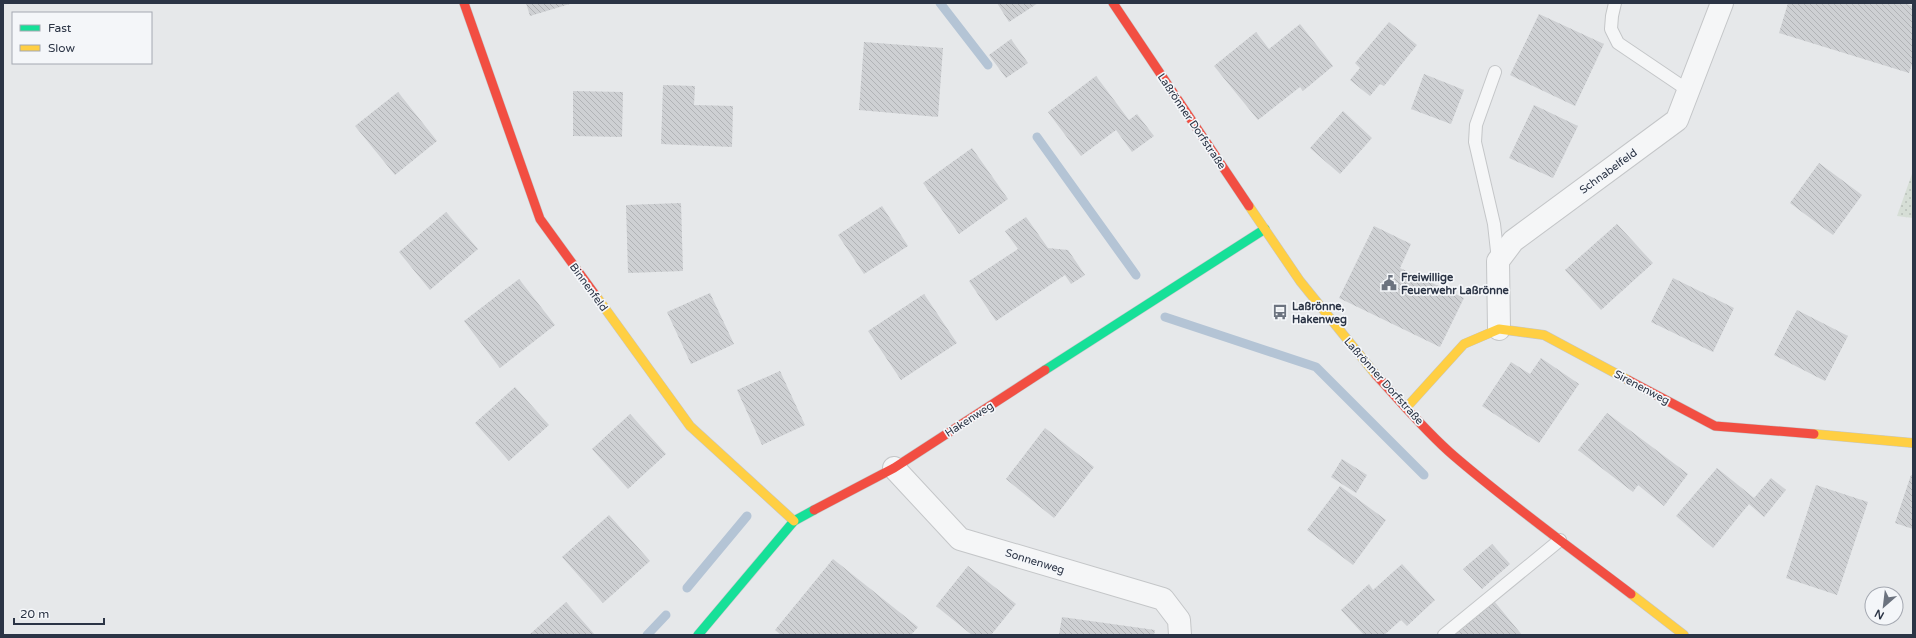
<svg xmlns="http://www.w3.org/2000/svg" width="1916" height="638" font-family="'Varela Round',sans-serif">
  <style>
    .grass { fill: url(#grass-dots) }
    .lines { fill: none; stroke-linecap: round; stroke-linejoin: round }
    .stream { stroke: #b4c4d5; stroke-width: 9 }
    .building { fill: url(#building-back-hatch) }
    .lane-casing { stroke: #c4c6c8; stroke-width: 14 }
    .street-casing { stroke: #c4c6c8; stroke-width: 24 }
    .fast-casing { stroke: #c4c6c8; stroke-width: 10 }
    .slow-casing { stroke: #c4c6c8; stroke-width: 10 }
    .jam-casing { stroke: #c4c6c8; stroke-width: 10 }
    .lane { stroke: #f5f6f7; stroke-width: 12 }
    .street { stroke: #f5f6f7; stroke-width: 22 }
    .fast { stroke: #16e098; stroke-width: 9 }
    .slow { stroke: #ffcf43; stroke-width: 9 }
    .jam { stroke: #f24e42; stroke-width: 9 }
    .labels { text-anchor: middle; stroke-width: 3.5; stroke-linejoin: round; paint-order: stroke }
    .street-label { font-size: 11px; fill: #2b3445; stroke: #f4f6f9 }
    .poi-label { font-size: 11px; font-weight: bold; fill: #2b3445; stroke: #f4f6f9; text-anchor: start }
  </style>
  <defs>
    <pattern id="grass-dots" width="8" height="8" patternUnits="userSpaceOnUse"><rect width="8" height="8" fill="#d6ded6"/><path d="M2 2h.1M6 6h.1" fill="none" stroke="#b8bfb9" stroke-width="1.8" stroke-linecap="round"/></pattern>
    <pattern id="building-back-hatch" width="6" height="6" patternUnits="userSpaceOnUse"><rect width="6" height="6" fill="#ced0d3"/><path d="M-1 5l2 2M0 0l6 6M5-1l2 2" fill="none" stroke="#b1b3b6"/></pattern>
  </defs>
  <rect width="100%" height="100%" fill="#e6e8ea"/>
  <!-- grass -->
  <path class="grass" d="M1913 171V218L1897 216Z"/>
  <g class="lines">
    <!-- stream -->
    <path class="stream" d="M940 3 988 65
      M1037 137 1136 275
      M1165 317 1316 367 1424 475
      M687 588 747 516
      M647 635 666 615"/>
  </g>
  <!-- building -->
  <path class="building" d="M526 3H573L530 16Z
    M997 3H1038L1009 22Z
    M1788 3H1905L1913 6V61L1909 73 1779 33Z
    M1539 14 1604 44 1575 106 1510 75Z
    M1389 22 1417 45 1384 86 1380 84 1370 96 1350 80 1360 68 1355 63Z
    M1300 24 1333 66 1303 91 1300 87 1258 120 1214 66 1256 32 1269 49Z
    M1011 39 1028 63 1006 78 989 55Z
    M864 42 943 48 938 117 859 110Z
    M1424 74 1464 90 1451 124 1411 109Z
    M1096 76 1129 120 1137 114 1154 136 1132 152 1116 130 1081 156 1048 112Z
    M663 85 695 86 694 105 733 106 732 147 661 144Z
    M573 91 623 92 622 137 573 136Z
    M398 92 437 141 395 175 355 126Z
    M1534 105 1578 126 1553 178 1509 158Z
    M1343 111 1372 138 1340 174 1310 148Z
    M972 148 1008 199 959 234 923 183Z
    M1819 163 1862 195 1833 235 1790 203Z
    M681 203 683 271 628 273 626 205Z
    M882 206 908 246 864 274 838 235Z
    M446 212 478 249 430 290 399 252Z
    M1026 217 1048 248 1068 250 1085 275 1071 284 1065 275 996 321 969 281 1018 249 1005 231Z
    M1617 224 1653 263 1601 310 1565 270Z
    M1374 226 1411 244 1400 268 1464 298 1440 347 1339 298Z
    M1673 278 1734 308 1713 352 1651 322Z
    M519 279 555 325 500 368 464 321Z
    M710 293 734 344 691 364 667 312Z
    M924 294 957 343 901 380 868 331Z
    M1797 310 1848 336 1825 381 1774 355Z
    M1541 358 1579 384 1539 443 1482 406 1511 362 1530 374Z
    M780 371 805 425 762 445 737 390Z
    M515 387 549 425 509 461 475 423Z
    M1607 413 1688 474 1664 506 1638 485 1633 492 1578 450Z
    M630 414 666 454 628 489 592 449Z
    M1045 428 1094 467 1054 518 1006 479Z
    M1342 459 1367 475 1356 493 1331 477Z
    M1717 468 1754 498 1771 478 1786 490 1764 517 1749 504 1713 548 1676 516Z
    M1911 475 1913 476V529L1895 523Z
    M1816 485 1868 502 1837 595 1786 578Z
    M1340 486 1386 520 1353 565 1307 530Z
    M609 515 650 561 603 603 562 557Z
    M1492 544 1510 564 1482 589 1463 569Z
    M833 559 918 627 911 635H781L775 630Z
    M1402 564 1435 600 1407 626 1401 620 1384 635H1364L1341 610 1369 584 1373 590Z
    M968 566 1016 604 991 635H972L936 606Z
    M1494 601 1522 635H1452Z
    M566 602 595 635H529Z
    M1062 617 1155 630 1154 635H1059Z"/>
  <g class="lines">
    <defs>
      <path id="lane" d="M1615 3 1612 16 1611 29 1618 43 1689 91
        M1495 72 1476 125 1475 142 1494 224 1498 260
        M1444 635 1560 540"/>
      <path id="street" d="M1499 329 1498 261 1513 241 1677 120 1722 3
        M894 468 960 539 1163 599 1179 620 1180 635"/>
      <path id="fast" d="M1045 370 1265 229
        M698 635 794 521 814 510"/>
      <path id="slow" d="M1249 206 1300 281 1376 375
        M596 296 690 426 794 521
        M1406 408 1464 344 1499 329 1544 335 1628 380
        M1814 434 1913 443
        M1631 594 1684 635"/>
      <path id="jam" d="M464 3 540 219 596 296
        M1113 3 1249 206
        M1376 375C1401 402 1426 432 1454 456 1511 505 1572 549 1631 594
        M1628 380 1715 426 1814 434
        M814 510 894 468 1045 370"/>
    </defs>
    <!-- lane casing -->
    <use href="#lane" class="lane-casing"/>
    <!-- street casing -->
    <use href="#street" class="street-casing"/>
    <!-- fast casing -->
    <use href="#fast" class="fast-casing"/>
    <!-- slow casing -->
    <use href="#slow" class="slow-casing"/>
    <!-- jam casing -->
    <use href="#jam" class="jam-casing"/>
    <!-- lane -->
    <use href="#lane" class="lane"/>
    <!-- street -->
    <use href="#street" class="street"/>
    <!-- fast -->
    <use href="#fast" class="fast"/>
    <!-- slow -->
    <use href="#slow" class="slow"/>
    <!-- jam -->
    <use href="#jam" class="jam"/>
  </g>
  <!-- icons -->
  <defs>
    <symbol id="civic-bare" viewBox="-9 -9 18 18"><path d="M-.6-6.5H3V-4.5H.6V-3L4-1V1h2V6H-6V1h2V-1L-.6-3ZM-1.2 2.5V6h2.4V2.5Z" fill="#6c737f" stroke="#f4f6f9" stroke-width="2.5" paint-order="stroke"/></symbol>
    <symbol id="bus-bare" viewBox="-9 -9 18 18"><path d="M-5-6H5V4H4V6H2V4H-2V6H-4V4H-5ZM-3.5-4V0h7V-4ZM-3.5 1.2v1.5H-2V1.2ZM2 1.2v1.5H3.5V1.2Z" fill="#6c737f" stroke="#f4f6f9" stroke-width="2.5" paint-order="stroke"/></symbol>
  </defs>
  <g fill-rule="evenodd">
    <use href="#civic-bare" x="1378" y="272" width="22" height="22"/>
    <use href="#bus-bare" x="1269" y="301" width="22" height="22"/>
  </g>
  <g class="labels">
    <!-- street labels -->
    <g class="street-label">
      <text transform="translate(1192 121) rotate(56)" y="4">Laßrönner Dorfstraße</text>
      <text transform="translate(1608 171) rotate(-36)" y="4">Schnabelfeld</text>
      <text transform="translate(589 287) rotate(54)" y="4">Binnenfeld</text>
      <text transform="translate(1384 381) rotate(48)" y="4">Laßrönner Dorfstraße</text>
      <text transform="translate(1642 387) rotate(28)" y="4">Sirenenweg</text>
      <text transform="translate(969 419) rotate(-33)" y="4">Hakenweg</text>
      <text transform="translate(1035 561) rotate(17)" y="4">Sonnenweg</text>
    </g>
    <!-- poi labels -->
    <g class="poi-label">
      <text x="1401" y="281">Freiwillige<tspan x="1401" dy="13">Feuerwehr Laßrönne</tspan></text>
      <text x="1292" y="310">Laßrönne,<tspan x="1292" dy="13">Hakenweg</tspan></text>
    </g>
  </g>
  <!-- border -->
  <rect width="1916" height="638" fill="none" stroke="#2b3445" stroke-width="8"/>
  <!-- legend -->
  <rect x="12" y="12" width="140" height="52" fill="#f4f6f9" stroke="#a4a8b1"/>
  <rect x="20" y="25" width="20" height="6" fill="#16e098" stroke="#a4a8b1"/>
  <text x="48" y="32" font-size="12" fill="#2b3445">Fast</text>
  <rect x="20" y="45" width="20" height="6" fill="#ffcf43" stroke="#a4a8b1"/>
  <text x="48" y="52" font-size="12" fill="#2b3445">Slow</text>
  <!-- north arrow -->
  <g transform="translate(1884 606) rotate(208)"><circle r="19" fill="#f4f6f9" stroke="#a4a8b1"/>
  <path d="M0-3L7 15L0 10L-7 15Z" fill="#6c737f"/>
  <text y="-6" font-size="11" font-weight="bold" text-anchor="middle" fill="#2b3445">N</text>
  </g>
  <!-- scale -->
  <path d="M14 618v6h90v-6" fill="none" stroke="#2b3445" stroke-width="2"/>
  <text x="20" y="618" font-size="12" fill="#2b3445" stroke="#f4f6f9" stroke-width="3" paint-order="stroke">20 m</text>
</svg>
